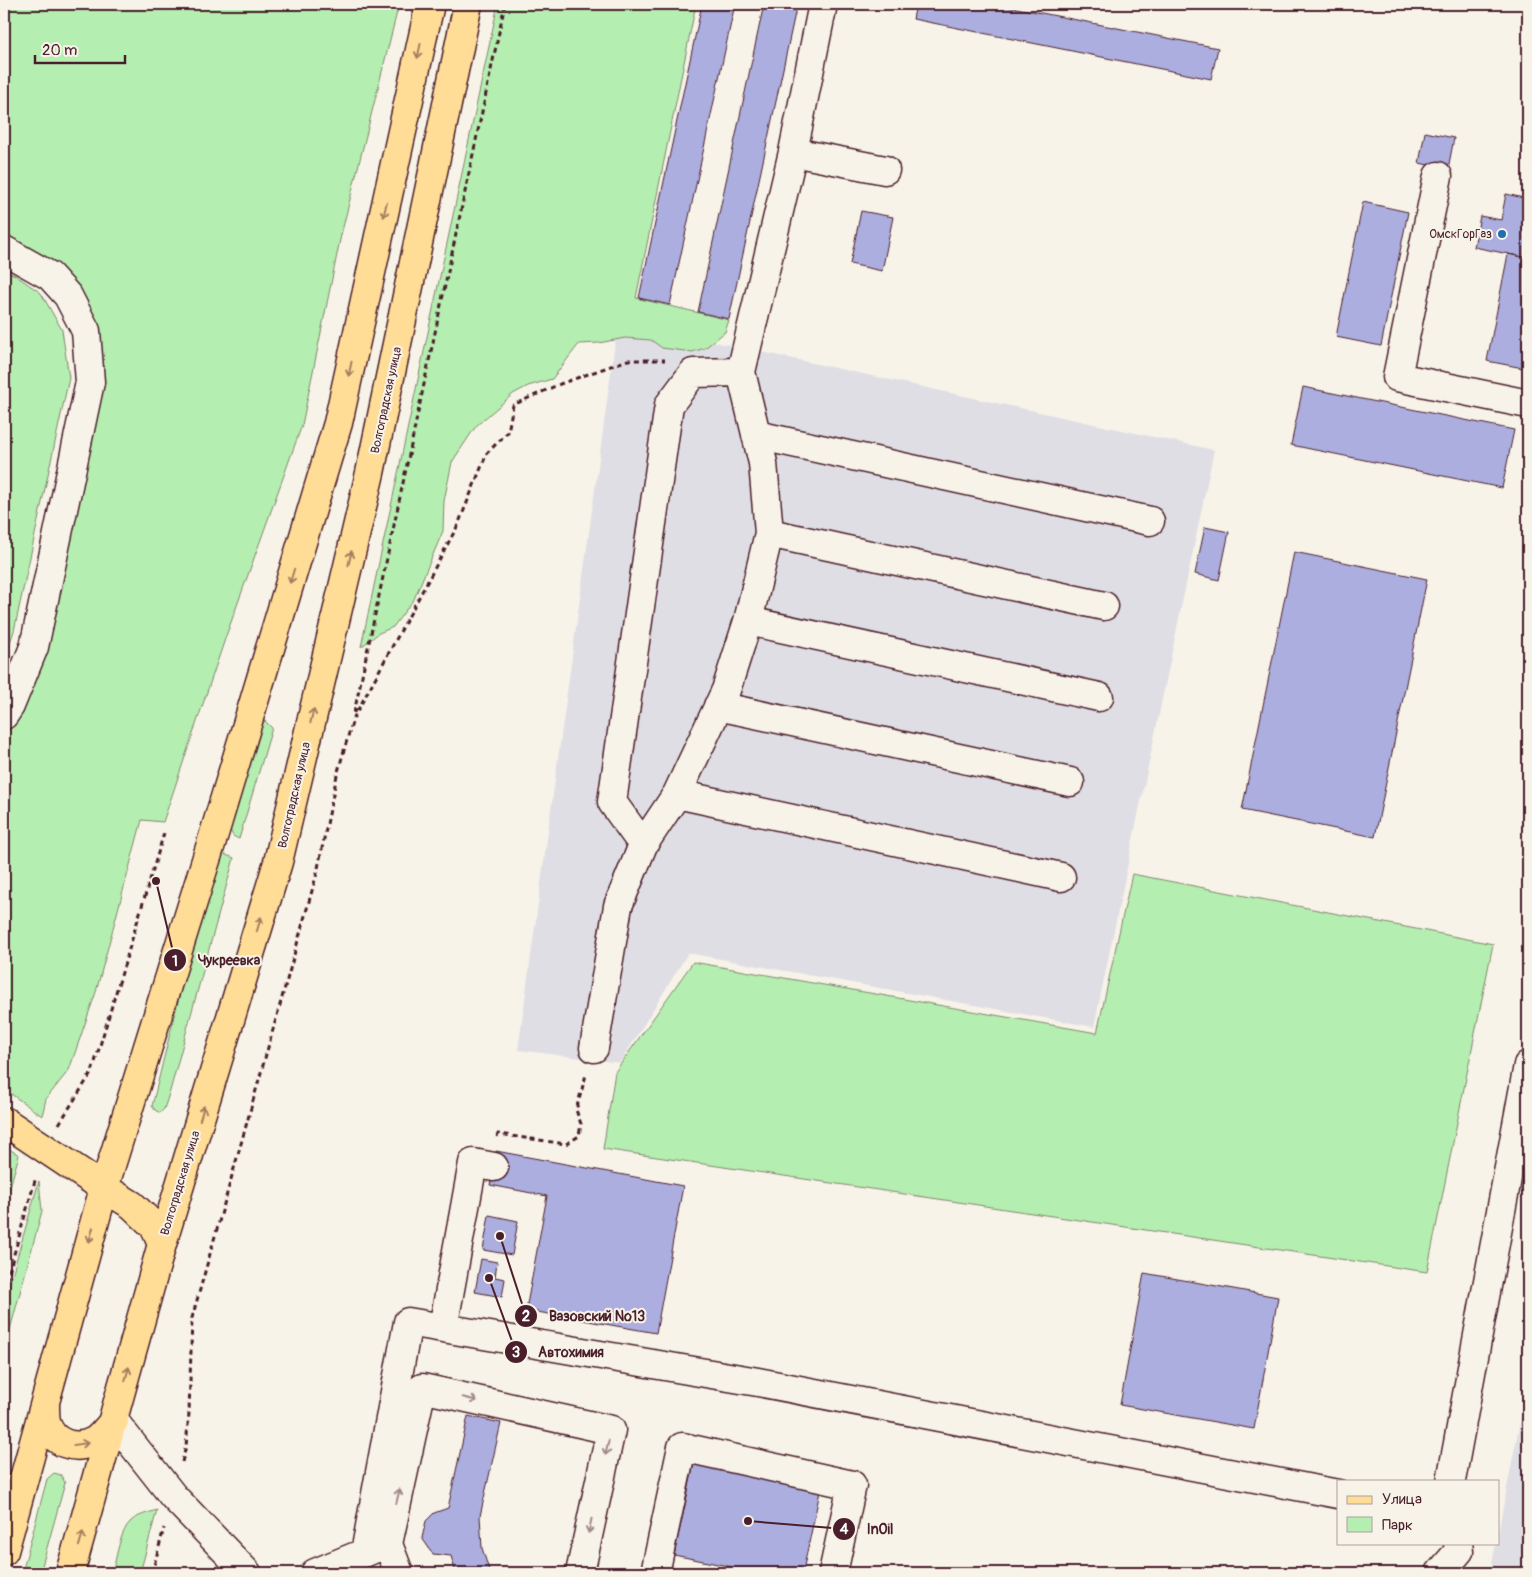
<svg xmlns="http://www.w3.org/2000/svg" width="1532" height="1577" font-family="Pangolin,sans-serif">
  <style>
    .built { fill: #e0dee5 }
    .green { fill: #b5eeb1; stroke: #80866e }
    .building { fill: #acaedf; stroke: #4a1f2b }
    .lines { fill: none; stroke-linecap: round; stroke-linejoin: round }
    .minor-casing { stroke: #4a1f2b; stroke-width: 31 }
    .major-casing { stroke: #4a1f2b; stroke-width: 31 }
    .path { stroke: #4a1f2b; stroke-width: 3; stroke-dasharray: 5 4; stroke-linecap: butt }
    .minor { stroke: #f7f3e8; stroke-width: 28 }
    .major { stroke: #ffdd96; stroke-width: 28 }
    .oneway { stroke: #a47e60 }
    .oneway2 { stroke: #a0898a }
    .poi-dot { fill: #1f6fb2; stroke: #f7f3e8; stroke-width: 2 }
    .labels { text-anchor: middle; stroke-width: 4; stroke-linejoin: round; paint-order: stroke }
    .poi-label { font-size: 12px; fill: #4a1f2b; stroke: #f7f3e8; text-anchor: end }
    .street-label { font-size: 12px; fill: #4a1f2b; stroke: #f7f3e8 }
    .leader { fill: none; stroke: #4a1f2b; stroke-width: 2 }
    .callout-dot { fill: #4a1f2b; stroke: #f7f3e8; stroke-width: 2 }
    .mark-label { font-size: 15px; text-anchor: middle; font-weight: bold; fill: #fff }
    .callout-label { font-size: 14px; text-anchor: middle; font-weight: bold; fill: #4a1f2b; stroke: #f7f3e8; stroke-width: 4; stroke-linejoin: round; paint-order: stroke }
  </style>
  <rect width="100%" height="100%" fill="#f7f3e8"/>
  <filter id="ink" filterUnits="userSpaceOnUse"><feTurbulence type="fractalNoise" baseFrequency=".02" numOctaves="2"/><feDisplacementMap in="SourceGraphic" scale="10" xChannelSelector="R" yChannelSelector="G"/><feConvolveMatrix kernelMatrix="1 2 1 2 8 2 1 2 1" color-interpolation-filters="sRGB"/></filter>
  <g filter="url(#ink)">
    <!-- built -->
    <path class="built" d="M618 321 1214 450 1094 1027 688 953 620 1063 518 1050Z
      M1528 1381V1573H1490L1496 1543H1498V1533Z"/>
    <!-- green -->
    <path class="green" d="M4 4H399L341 235 302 425 226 636 163 822 142 820 96 992 69 1070 46 1099 42 1116 4 1089V723L96 350 4 237Z
      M498 4H696L636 298 729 320 725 332 705 348 692 352 662 348 651 340 625 338 599 343 579 344 552 379 528 386 513 394 476 426 452 462 444 501 443 531 414 599 393 627 379 633 361 647Z
      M4 270 15 275 41 293 62 330 69 378 14 631 4 659Z
      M265 721 272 728 239 839 233 836 229 828 259 724Z
      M221 853 234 858 170 1091 164 1109 160 1113 155 1110 152 1106 153 1102 180 993Z
      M1132 874 1493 944 1427 1272 603 1149 615 1072 693 962 1097 1033Z
      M4 1146 19 1155 4 1208Z
      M39 1181 42 1211 4 1352V1303Z
      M54 1473 61 1475 65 1483 40 1573H22L47 1479Z
      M157 1510 140 1573H112C117 1558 119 1532 131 1521 138 1515 148 1513 157 1510Z"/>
    <!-- building -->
    <path class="building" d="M702 4H735L670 305 639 298Z
      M764 4H797L729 319 698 312Z
      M916 4H996L1218 48 1211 79 913 19Z
      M1425 132 1454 138 1448 169 1419 163Z
      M1506 194 1528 199V258L1474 247 1480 216 1501 220Z
      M1363 202 1408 212 1381 346 1336 337Z
      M861 211 893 217 882 271 850 264Z
      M1508 254 1528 258V369L1487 361Z
      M1303 387 1514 430 1502 488 1291 445Z
      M1205 527 1229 532 1219 580 1195 574Z
      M1294 552 1427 579 1375 837 1242 810Z
      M496 1151 683 1186 656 1333 526 1310 547 1196 490 1185Z
      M489 1215 518 1221 512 1255 483 1250Z
      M481 1259 497 1262 495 1277 505 1279 502 1297 475 1292Z
      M1144 1273 1278 1297 1254 1429 1120 1405Z
      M468 1416 501 1423 480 1516 482 1548 490 1573H456L451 1556 433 1554 422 1538 426 1521 434 1513 448 1508Z
      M695 1459 821 1487 803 1571 812 1573H730L732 1567 674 1555Z"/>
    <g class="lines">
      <defs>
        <path id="minor" d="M793 152 885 170
          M1438 176 1397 377 1528 404
          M4 250 50 276 68 296 86 331 90 382 34 647 10 706 4 715
          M756 435 1150 521
          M769 533 1104 606
          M748 621 1099 697
          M718 706 1070 782
          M677 794 1061 877
          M643 845 612 802 669 405 693 373 741 372
          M594 1048 618 906 643 845 677 794 726 690 748 621 769 533 763 463 741 372 793 152 823 4
          M443 1328 473 1163 494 1167
          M114 1421 173 1496 247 1573
          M1451 1481 1528 1065
          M365 1553 408 1322 758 1382 1338 1494
          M315 1573 381 1546
          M399 1573 388 1544 422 1388 611 1430 580 1573
          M655 1573 682 1447 852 1485 833 1573
          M1440 1573 1459 1551 1458 1543"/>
        <path id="major" d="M4 1121 104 1188 132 1205 154 1226 162 1244
          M45 1402C45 1408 45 1416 46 1422 52 1444 76 1451 94 1441 101 1437 108 1427 114 1421
          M4 1551 104 1188 211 844 338 423 430 4
          M70 1573 162 1244 278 862 370 473 468 4"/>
      </defs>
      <!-- minor casing -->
      <use href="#minor" class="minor-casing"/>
      <!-- major casing -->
      <use href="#major" class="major-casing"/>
      <!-- path -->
      <path class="path" d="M354 713 505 4
        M59 1124 92 1072 164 833
        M497 1137 498 1134 566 1144 579 1136 581 1124 576 1110 586 1075
        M4 1289 36 1177
        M182 1462 186 1446 189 1413 192 1318 317 873 337 775 353 719 458 525 487 453 508 432 513 405 560 384 628 360H665
        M152 1573 164 1528"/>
      <!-- minor -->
      <use href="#minor" class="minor"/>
      <!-- major -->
      <use href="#major" class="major"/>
    </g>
    <!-- one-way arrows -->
    <defs><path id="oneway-shaft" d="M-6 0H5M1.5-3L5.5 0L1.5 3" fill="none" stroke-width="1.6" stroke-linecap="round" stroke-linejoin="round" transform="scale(1.25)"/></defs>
    <g class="oneway">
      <use href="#oneway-shaft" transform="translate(419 51) rotate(102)"/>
      <use href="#oneway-shaft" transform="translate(385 210) rotate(102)"/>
      <use href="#oneway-shaft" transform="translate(350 369) rotate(102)"/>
      <use href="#oneway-shaft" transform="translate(350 558) rotate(-77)"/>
      <use href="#oneway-shaft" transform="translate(292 576) rotate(107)"/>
      <use href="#oneway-shaft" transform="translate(312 716) rotate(-77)"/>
      <use href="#oneway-shaft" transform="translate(259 924) rotate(-73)"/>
      <use href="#oneway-shaft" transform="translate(202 1113) rotate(-73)"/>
      <use href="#oneway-shaft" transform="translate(91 1235) rotate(106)"/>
      <use href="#oneway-shaft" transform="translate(127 1374) rotate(-75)"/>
      <use href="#oneway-shaft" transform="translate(81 1444) rotate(-8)"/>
      <use href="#oneway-shaft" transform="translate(81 1539) rotate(-74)"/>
    </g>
    <g class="oneway2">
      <use href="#oneway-shaft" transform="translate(470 1399) rotate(13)"/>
      <use href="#oneway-shaft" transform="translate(607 1448) rotate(103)"/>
      <use href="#oneway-shaft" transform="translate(398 1496) rotate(-77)"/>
      <use href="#oneway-shaft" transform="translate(590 1526) rotate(102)"/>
    </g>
  </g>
  <!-- markers -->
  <circle class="poi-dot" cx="1502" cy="234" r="5"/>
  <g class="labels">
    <!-- poi labels -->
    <g class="poi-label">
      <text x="1492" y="238">ОмскГорГаз</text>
    </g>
    <!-- street labels -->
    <g class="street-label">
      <text transform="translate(386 400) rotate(-78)" y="4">Волгоградская улица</text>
      <text transform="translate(294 795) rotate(-77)" y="4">Волгоградская улица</text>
      <text transform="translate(180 1183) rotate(-73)" y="4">Волгоградская улица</text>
    </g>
  </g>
  <!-- callouts -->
  <path class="leader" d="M156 881L175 960M500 1236L526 1316M489 1278L516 1352M748 1521L844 1529"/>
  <g class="callout-dot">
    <circle cx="156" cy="881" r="5"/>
    <circle cx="500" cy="1236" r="5"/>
    <circle cx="489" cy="1278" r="5"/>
    <circle cx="748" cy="1521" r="5"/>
    <circle cx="175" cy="960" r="12"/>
    <circle cx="526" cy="1316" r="12"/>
    <circle cx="516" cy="1352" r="12"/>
    <circle cx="844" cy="1529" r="12"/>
  </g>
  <g class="mark-label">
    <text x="175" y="966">1</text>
    <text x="526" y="1321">2</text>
    <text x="516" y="1357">3</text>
    <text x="844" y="1534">4</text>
  </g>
  <g class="callout-label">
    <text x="229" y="965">Чукреевка</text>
    <text x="597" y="1321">Вазовский №13</text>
    <text x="571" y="1357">Автохимия</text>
    <text x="880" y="1534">InOil</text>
  </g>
  <!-- margin -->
  <rect width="1532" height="1577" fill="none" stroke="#f7f3e8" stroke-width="20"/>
  <rect x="10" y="10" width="1512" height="1557" fill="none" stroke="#4a1f2b" stroke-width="2" filter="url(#ink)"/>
  <!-- legend -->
  <rect x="1337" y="1480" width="162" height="65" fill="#f7f3e8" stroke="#b29e9c"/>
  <rect x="1347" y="1496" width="25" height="8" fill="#ffdd96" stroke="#b29e9c"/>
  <text x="1382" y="1504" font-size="15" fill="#4a1f2b">Улица</text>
  <rect x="1347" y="1517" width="25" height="15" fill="#b5eeb1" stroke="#b29e9c"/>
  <text x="1382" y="1530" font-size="15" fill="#4a1f2b">Парк</text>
  <!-- scale -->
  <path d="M35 55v8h90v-8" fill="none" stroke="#4a1f2b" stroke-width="2.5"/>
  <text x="42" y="55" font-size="15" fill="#4a1f2b" stroke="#f7f3e8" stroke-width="4" paint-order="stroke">20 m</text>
</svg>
